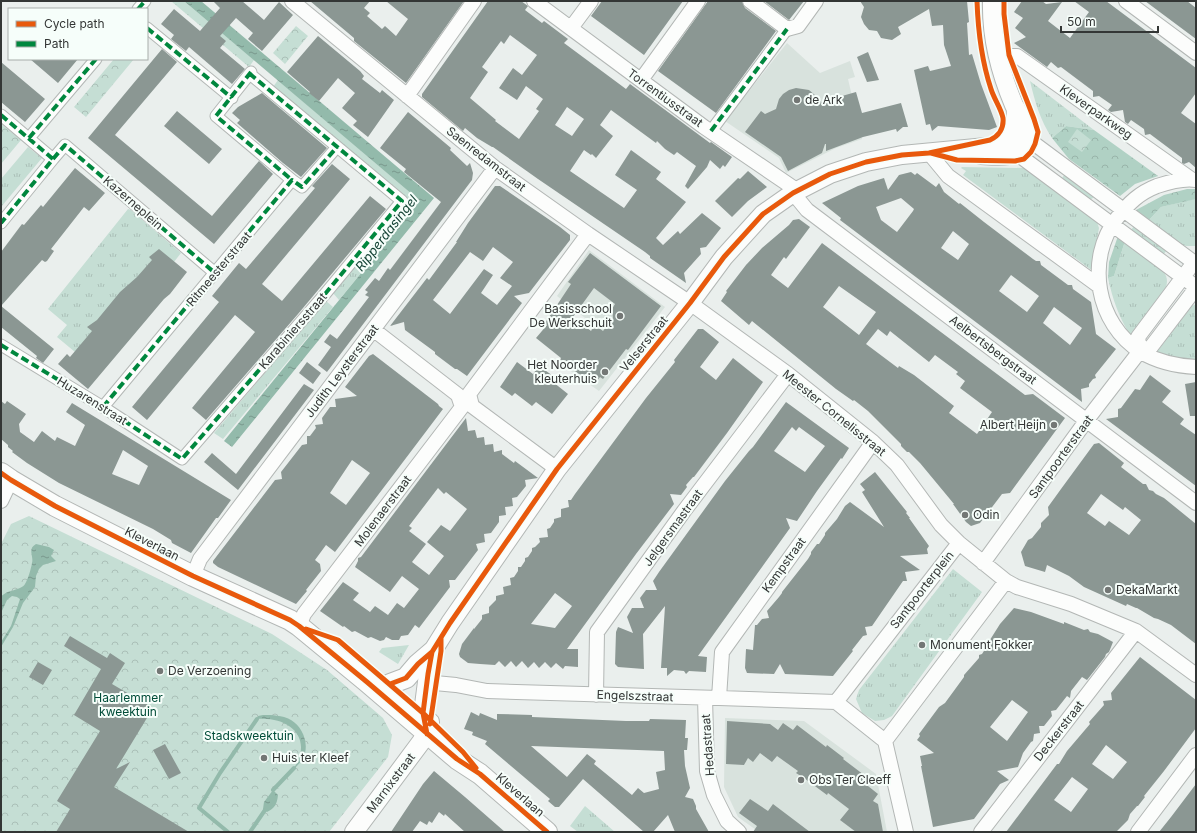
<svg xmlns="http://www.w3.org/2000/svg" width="1197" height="833" font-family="Inter,sans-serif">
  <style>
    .built { fill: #d8e2dd }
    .grass { fill: url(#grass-tufts) }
    .forest { fill: url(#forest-crowns) }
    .park { fill: url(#park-crowns) }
    .water { fill: url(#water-ripples) }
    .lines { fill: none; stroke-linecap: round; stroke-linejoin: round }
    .stream { stroke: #93baab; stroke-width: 4 }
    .building { fill: #8b9793; fill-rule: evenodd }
    .pedestrian-casing { stroke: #b3b7b5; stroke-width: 13 }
    .minor-casing { stroke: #b3b7b5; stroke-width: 16 }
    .tertiary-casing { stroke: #b3b7b5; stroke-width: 20 }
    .secondary-casing { stroke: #b3b7b5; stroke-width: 22 }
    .pedestrian { stroke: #fcfdfc; stroke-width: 11 }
    .minor { stroke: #fcfdfc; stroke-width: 14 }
    .tertiary { stroke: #fcfdfc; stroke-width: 18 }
    .secondary { stroke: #fcfdfc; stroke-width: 20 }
    .quiet { stroke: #00873e; stroke-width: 4; stroke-dasharray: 8 4; stroke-linecap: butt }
    .cycleway-casing { stroke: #f6fefa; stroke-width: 8 }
    .cycleway { stroke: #e8590c; stroke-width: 5 }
    .poi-dot { fill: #737775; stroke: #f6fefa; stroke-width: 1.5 }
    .labels { text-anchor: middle; stroke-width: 4; stroke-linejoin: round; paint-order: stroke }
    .street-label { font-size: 12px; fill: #333635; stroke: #f6fefa }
    .poi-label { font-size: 12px; fill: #333635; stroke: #f6fefa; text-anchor: start }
    .park-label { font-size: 12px; fill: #004c38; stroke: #f6fefa }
    .water-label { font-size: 13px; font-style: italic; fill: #103f31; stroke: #f6fefa }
  </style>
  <defs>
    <pattern id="grass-tufts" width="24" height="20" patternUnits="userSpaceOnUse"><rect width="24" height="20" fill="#c5ded4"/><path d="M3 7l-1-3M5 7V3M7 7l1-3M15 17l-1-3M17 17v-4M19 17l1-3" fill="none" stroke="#aabfb7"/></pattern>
    <pattern id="forest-crowns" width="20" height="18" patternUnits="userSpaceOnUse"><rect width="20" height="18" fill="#b0d1c4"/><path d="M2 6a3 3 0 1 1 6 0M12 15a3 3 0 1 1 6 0" fill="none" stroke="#98b4a9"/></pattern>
    <pattern id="park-crowns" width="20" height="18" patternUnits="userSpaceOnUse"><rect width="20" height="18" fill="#c5ded4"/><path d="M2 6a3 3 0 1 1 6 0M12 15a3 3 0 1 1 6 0" fill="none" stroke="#aabfb7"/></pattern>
    <pattern id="water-ripples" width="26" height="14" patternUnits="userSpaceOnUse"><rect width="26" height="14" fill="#93baab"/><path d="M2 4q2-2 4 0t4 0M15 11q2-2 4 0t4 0" fill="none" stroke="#79988c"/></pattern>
  </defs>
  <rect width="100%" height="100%" fill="#eaefed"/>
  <!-- built -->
  <path class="built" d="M787 43 820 73 850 61 855 77 848 79 862 139 836 148 786 173 779 158 725 121Z
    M589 250 665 307 599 391 565 367 594 325 557 296Z
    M725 718 804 721 876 774 887 832H759L738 817 724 787Z"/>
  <!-- grass -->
  <path class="grass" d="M171 1H184L254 60 249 67Z
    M278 80 420 201 339 300 333 293 409 201 273 87Z
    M1030 81 1094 130 1066 126 1052 138C1040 120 1035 102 1030 81Z
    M28 147 42 158 1 207V179Z
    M962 167 1025 168 1097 222 1099 228 1092 269H1090L963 175 966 171 961 168Z
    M1066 172 1094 196 1093 198 1089 200 1061 180Z
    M1194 199H1196V246H1186L1180 244 1149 220 1161 207Z
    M128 209 131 210 181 253 112 341 87 362 57 337 67 325 48 309Z
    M1134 226 1168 249 1162 256 1132 232 1131 230Z
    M1125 241 1163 271C1167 276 1168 281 1166 287L1130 335C1118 315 1113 300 1108 278L1114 276Z
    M326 301 333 307 223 439 214 433Z
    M1196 304V360L1178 359 1156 353 1192 306Z
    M953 569 982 592 892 716 884 720 875 721 862 713 856 699 859 690Z
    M409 645 398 664 379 652 382 648Z
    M585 806 615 832H578L570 826Z"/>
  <!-- forest -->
  <path class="forest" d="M1066 126 1094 130 1158 176 1135 184 1120 196 1069 159 1052 138Z
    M1187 189H1196V199L1161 207 1149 220 1136 210 1164 195Z
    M1118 236 1125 241 1114 276 1108 278 1109 262Z"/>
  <!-- park -->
  <path class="park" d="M296 26 308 36 285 64 273 53Z
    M114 59H134L86 117 74 107Z
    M1 124 21 140 1 164Z
    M1077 129 1091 140 1082 152 1068 142Z
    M29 516 272 634 327 670 383 718 392 735 388 757 329 832H1V544L11 524Z"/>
  <!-- water -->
  <path class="water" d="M184 1H201L434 198 232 447 224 441 420 201Z
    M36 544 49 547 54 550 51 556 56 561 43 565 39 569 36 576 35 587 23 603 13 627 1 647V642L11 626 20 599 17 597 12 596 7 600 1 613V597C7 589 21 591 25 584 28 579 31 569 32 563 34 556 27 549 36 544Z
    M263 715C272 715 282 715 291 720 303 727 310 745 303 758 301 762 298 765 295 768H294C314 737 288 716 257 719L258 716Z
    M273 790 278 795C277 804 275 808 267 812L263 809 264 802Z"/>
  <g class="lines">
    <!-- stream -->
    <path class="stream" d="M273 790 294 768
      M228 832 199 808 220 773 257 719
      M250 832 265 810"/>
  </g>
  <!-- building -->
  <path class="building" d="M213 1H242L264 20 279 2 293 15 262 51 248 39 253 33 236 18 220 36 226 41 220 48 245 69 232 84 189 47 186 51 171 39 174 35 161 24 174 9 200 31 220 8Z
    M310 1H370L364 8 370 13 367 16 382 29 385 26 396 36 408 19 386 1H464L406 83 354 41V38Z
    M488 1H521L528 6 525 10 542 23 544 21 568 39 564 43 626 89 630 84 710 143 711 142 732 157 725 167 723 165 720 169 710 160 707 167 688 189 685 186 696 166 677 152 674 155 665 149 657 141 656 143 611 110 600 125 613 136 596 158 592 154 591 155 584 150 570 171 624 208 637 190 615 175 631 150 661 172 656 179 686 202 656 238 663 245 678 231 680 234 702 213 721 228 706 247 700 248 701 254 684 273 686 283 650 258V256L645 252 538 179 493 147H492L477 138 465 128 463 131 422 97V94ZM510 35 537 55 522 75 513 68 499 88 517 100 526 86 543 99 536 109 539 111 519 139 495 121 496 120 470 98 488 72 482 67 501 41 504 44ZM567 107 584 119 572 136 555 125Z
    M602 1H683L644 55 591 16Z
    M708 1H742L745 8 776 31 716 113 658 71Z
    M764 1H804L789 20Z
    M860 1H967L969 22 967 23 969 55 972 54 981 84 997 127 989 130 938 126 932 131 930 124 926 125 914 70 928 66 930 71 951 66 944 45 943 25 932 26 929 9 898 27 901 34 892 40 881 38 877 31 869 30 864 24 861 17 864 7Z
    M1022 1H1042L1046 4 1062 2 1048 21 1070 38 1089 12 1074 1H1106L1196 68V93L1181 113 1196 124V168L1189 162 1184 164 1182 163V158L1150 134 1145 135 1144 129 1131 120 1128 124 1125 122 1123 110 1111 112 1108 110 1112 105 1099 96 1093 97V91L1061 67 1058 68 1051 62 1047 67 1014 43 1026 37 1015 28 1023 18 1014 12Z
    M1145 1H1187L1196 8V39Z
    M318 36 360 71 364 76 362 79 380 93 382 90 394 100 368 137 353 125 357 121 342 108 355 93 338 78 319 101 309 93 310 92 287 72Z
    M162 49 177 62 115 135 212 216 259 161 273 174 214 244 88 138Z
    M868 52 879 80 867 82 857 57Z
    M30 59H78L58 83Z
    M1 62 45 99 25 122 1 102Z
    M796 88 809 90 816 96 821 102 856 92 862 113 901 103 908 127H903L897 132 896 129 863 137 826 151V144H825L822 153 788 171 781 157 745 132 761 111 765 114 776 109 779 99 783 94 789 90Z
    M262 93 327 148 301 177 283 163 237 123 240 120 232 113 238 107Z
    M177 111 222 149 209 164 164 126Z
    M408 112 451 148 450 150 467 166 470 163 473 173 472 180 327 372 318 365 331 347 324 342 330 334 337 339 369 297 365 295 368 292 365 290 375 278 379 281 388 268 390 270 441 202 404 172 406 169 380 148Z
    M332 164 350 179 262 284 282 301 370 196 386 209 298 314 206 420 192 408 255 332 235 315 147 420 132 407 219 302 212 296 239 263 246 269 315 188 312 186Z
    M75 168 105 193 89 211 84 207 51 249 54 251 47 261 45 262 42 260 1 306V252L22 224 24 225 41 205 43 207Z
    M748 171 767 187 748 201 732 217 715 201 738 178 740 179Z
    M911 172 915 175 917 173 936 187 939 183 944 192 959 204 960 203 984 222 1033 259 1036 261H1040L1041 265 1068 285H1072L1073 289 1091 302 1096 334 1116 349 1095 375 1096 378 1093 379 1089 384V387L1081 389 1082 402 840 220 841 218 822 203 858 186 884 178 888 190 899 175ZM901 198 914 209 913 211 897 232 881 220 876 207ZM953 231 969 244 958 260 941 248ZM1011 275 1039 296 1027 312 999 291ZM1054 307 1082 328 1070 345 1043 323Z
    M495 186H500L560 227 570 235V240L529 293 514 296 522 303 467 376 457 369H455L435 354V352L405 330 404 322 390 326 427 278 429 280 457 242H456L468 223ZM493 247 513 262 500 278 512 286 497 305 481 293 493 275 484 269 450 314 433 300 470 252 483 261Z
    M799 219 810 227 786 259 784 257 771 275 788 288 822 243 1025 395 1033 394 1065 418 1010 493 1002 494 980 523 971 526 966 522 953 504H954L920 463 909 452H907L901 446V444L868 411 854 400 853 401 836 389 752 321 749 325 721 301 727 292 726 291 746 265 762 248 789 225 793 220ZM839 286 876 312 859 335 823 307ZM878 329 887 336 890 331 929 362 935 355 958 372 956 374 965 381 960 388 992 412 977 434 949 413 954 406 914 375 899 366 898 368 866 344Z
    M159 249 187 272 170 294 164 299 88 389 58 364 67 354 70 357 92 331 87 327 97 320 120 292 137 277 152 260 149 257Z
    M590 253 661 306 628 350 626 349 603 379 600 377 594 385 560 360 561 358 536 338 547 325 545 323 571 284 568 282ZM594 288 615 304 612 309 613 318 603 331 595 325 591 331 573 317Z
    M1 306 54 349 43 363 36 358 37 356 1 327Z
    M698 329H703L719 342 700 367 716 380 733 358 763 382 727 433 694 477H693L686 485 687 487 681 495 670 494 674 504 636 554 567 649H578V667L565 666 563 669 556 663 551 668 545 662 539 668 534 662 528 668 522 661 516 667 511 661 505 667 499 661 495 665 480 664 468 663 460 657 459 654 462 644 474 628V629L482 619V615L489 613V607L496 600V596L504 594 503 587 511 585 510 578 514 577 518 571V567H521L525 561V558L528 557 532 551V548L535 547 540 542 539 538 548 537 547 529 550 528 554 522V519L561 517V509L569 507 568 500H571L575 494 646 398 675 362 674 360ZM555 593 572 606 555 628 531 624Z
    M373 354 438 404 439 406 443 409 335 552 326 545 315 560 320 564 321 571 306 590 307 591 296 604 218 567 213 563V561L275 480 282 479 281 472 302 445 307 444V436H310L316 428 315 425 323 424 322 418 330 407H336L335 399 357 396 345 387 369 356ZM352 460 370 473 346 505 330 493Z
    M307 362 321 373 313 384 299 373Z
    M517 362 533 374 539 366 556 378 553 382 568 394 552 414 536 402 532 406 515 393 512 396 500 387Z
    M1150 375 1171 391 1162 402 1184 419 1180 424 1196 435V486L1106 419 1118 417V409L1121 408 1135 389 1140 390Z
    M1196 382V416H1190L1185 384Z
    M304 384 314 390 238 490 204 462 212 453 236 474Z
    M1 401 5 404 7 401 26 414 19 424 20 432 34 442 42 431 55 441 57 437 75 446 85 425 66 412 72 403 231 500 218 518H216L191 553 172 543 171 540 153 529 59 483 27 463 12 452 13 451 8 447V445L1 439ZM123 450 148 466 139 485 112 474Z
    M786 402 849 448 842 459 841 458 817 491 797 521 786 518 790 528 698 656 707 657 706 672 689 671 686 674 684 671 674 670 667 676V668H661L665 606 643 634 644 669 618 667 615 664 616 632 618 627 633 633 627 617 632 608H644L640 598 646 590H657L653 581 659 572 725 481 749 451 753 447ZM792 427 796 431 799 427 825 446 805 472 774 451Z
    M466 418 468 431 475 430 477 438 484 437 485 445 493 444 494 452 502 450V454L514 463 515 461 538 478 525 480 526 486 517 497 512 498 513 506 505 507 506 515 499 516V522L491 533 484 534 485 542 476 544 478 550 455 580H449L450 587 419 628 415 625 408 635 401 636 399 640H392L386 637 384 640 380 641 371 637 368 638 355 631 352 632 344 626 343 627 320 611 343 582 359 593 353 600 370 612 375 606 388 615 397 603 404 608 419 589 402 576 390 592 355 567 358 561V558L361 557ZM438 488 444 494 446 492 467 509 450 531 441 525 427 542 444 556 429 575 412 562 426 544 409 531 412 528 409 526Z
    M1099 443 1124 463 1121 467 1143 484H1146L1149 490 1153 491 1156 494 1164 498 1196 524V644L1171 625 1158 619 1154 618 1137 608H1136L1127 604 1126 606 1084 587 1069 576 1047 565 1045 572 1025 566 1021 552 1028 540 1032 538 1041 527V523L1049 515 1048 507 1061 489 1094 444ZM1101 494 1123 510 1125 507 1141 520 1129 535 1109 521 1105 526 1087 513Z
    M875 472 907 512 906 513 910 518H909L929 546 927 549 928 554 900 556 920 570 905 572 907 581H903L872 626 865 627 867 635 863 636 852 650 853 651 833 676 785 674 780 664 774 674 747 673 745 668 746 649 753 650 755 625H757L762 619 769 618 767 611 779 597 782 593V592L808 559 811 554V552L817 544H819L825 535V533L837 519 845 506 850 502 884 527 862 492 865 490 860 484Z
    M1014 608 1031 612 1064 624V622L1084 630 1088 629 1090 632 1098 634 1113 642 1109 652 1106 654 1105 657 1087 680 1082 677 1071 691 1070 698 1067 696 1056 710 1051 711 1052 716 1044 726H1039L1040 733 1034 734 1033 741 1031 742 1023 753 1018 767 997 771 1009 780 1000 784 974 819 933 827 921 766H922L920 756 934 753 917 740 920 736 919 734 939 707 945 703 964 677V675L979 658V655L982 654 989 643H988L1000 624ZM1012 700 1028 712 1007 741 990 727Z
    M70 636 107 658 110 653 125 663 112 684 153 708 116 769 130 762 114 787 189 832H56L70 809 57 801 100 731 74 715 101 669 64 646Z
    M1140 657 1196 700V728L1164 771 1144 796 1145 797 1138 806H1137L1130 814 1128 820 1116 832H1006L1057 764H1059L1067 751 1090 724 1089 722 1104 705 1103 701 1112 700 1111 693ZM1106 745 1127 762 1113 779 1092 764ZM1072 777 1088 789 1071 812 1054 800Z
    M38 662 52 670 43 685 29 677Z
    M471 712 479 716 480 713 497 720V714L532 715V717L626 721H649L650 719 686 720 685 738H688L687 750H684L685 766 690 788 685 797 693 799 696 806V809L709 832H675L668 815 653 832H644L583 779 559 807H555L548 801 550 799 485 744 487 741 472 735 473 732 464 729ZM531 746 664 751 665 770 656 772 659 789 644 793 638 788 632 795 594 764 596 761 587 754 567 777Z
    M727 721 770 724 778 730 783 723 793 730 797 725 826 747 827 745 844 758 843 759 872 781 868 786 878 794 873 801 878 804 883 832H856L840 820 849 809 828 793 827 795 804 778 796 773 798 771 777 756 772 762 760 753 753 762 748 758 744 765 726 764Z
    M165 744 181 773 169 779 153 750Z
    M434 771 465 797 505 832H465L445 814 444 816 439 812 432 823 429 821 427 825 420 821 412 832H391L423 784Z
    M1196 784V832H1159L1171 817Z
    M750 799 768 811 773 804 810 832H753L757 826 739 813Z"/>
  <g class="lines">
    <defs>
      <path id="pedestrian" d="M138 9 145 1
        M147 28 232 98
        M251 72 216 116 292 180
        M1 115 53 159 1 223
        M711 131 787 29
        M29 138 96 59
        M53 159 65 145 215 273
        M1 345 103 407 182 459 325 294 402 201 250 74
        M103 407 292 180 302 187 337 147"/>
      <path id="minor" d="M292 1 495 168 588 234 690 303 788 374 873 442 897 465 941 525 959 543 1006 581 1017 587 1071 604 1136 631 1196 675
        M534 1 704 127 798 191
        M750 1 787 29 798 26 816 1
        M1126 1 1196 53
        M571 28 591 1
        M997 56H1017L1191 179
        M641 80 698 1
        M407 96 474 1
        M1028 139 1196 264
        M1018 152 1024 159 1196 287
        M929 153 948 176 1099 286
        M1196 180C1183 178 1169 182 1157 186 1139 193 1129 203 1117 218 1085 259 1096 324 1141 352 1158 362 1176 366 1196 367
        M793 193 807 210 1196 503
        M374 330 458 395
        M1140 351 1138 337 1189 269
        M472 406 469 394 588 234
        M472 406 557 469
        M1 501 11 480
        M983 563 1086 421 1140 351 1151 347 1196 288
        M193 576 200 559 495 168
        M299 626 304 614 462 407 458 395
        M435 683 456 685 487 691 719 698 836 702
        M596 695 597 632 684 511 788 374
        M705 698 707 771 714 795 727 821 739 832
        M719 698 722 652 873 442
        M836 702 959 543
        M836 702 885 741
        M885 741 1006 581
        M885 741 906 832
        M981 832 1136 631
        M1138 832 1196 755"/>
      <path id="tertiary" d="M981 155C996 156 1018 159 1026 144 1034 129 1019 117 1014 105 1000 72 991 38 992 1
        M427 734 423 713 428 674 432 652 450 623 557 469 690 303 724 257 763 214 793 193 830 174 866 162 902 155 997 146C1017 137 1015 129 1016 108
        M354 832 427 734 430 722"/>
      <path id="secondary" d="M1 473 11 480 55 506 193 576 290 620 299 626 367 682 457 759 480 774 547 832
        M390 684 406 678 418 664 432 652"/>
    </defs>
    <!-- pedestrian casing -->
    <use href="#pedestrian" class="pedestrian-casing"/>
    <!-- minor casing -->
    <use href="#minor" class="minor-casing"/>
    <!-- tertiary casing -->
    <use href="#tertiary" class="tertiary-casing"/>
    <!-- secondary casing -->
    <use href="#secondary" class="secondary-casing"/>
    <!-- pedestrian -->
    <use href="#pedestrian" class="pedestrian"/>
    <!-- minor -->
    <use href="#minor" class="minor"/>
    <!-- tertiary -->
    <use href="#tertiary" class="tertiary"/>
    <!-- secondary -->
    <use href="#secondary" class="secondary"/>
    <!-- quiet -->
    <path class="quiet" d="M138 9 145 1
      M147 28 232 98
      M251 72 216 116 292 180
      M1 115 53 159 1 223
      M711 131 787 29
      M29 138 96 59
      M53 159 65 145 215 273
      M1 345 103 407 182 459 325 294 402 201 250 74
      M103 407 292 180 302 187 337 147"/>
    <defs>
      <path id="cycleway" d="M931 153 957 160 1015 161 1024 159 1031 152 1035 144 1038 132 1034 119 1009 55 1004 14V1
        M1 473 11 480 55 506 193 576 290 620 299 626 367 682 457 759 480 774 547 832
        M306 629 338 640 423 713 463 752 476 768
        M390 684 406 678 418 664 432 652
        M430 724 441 651V638
        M427 734 423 713 428 674 432 652 450 623 557 469 690 303 724 257 763 214 793 193 830 174 866 162 902 155 929 153 990 140C999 136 1004 128 1003 118 1001 108 994 99 991 89 982 62 978 30 977 1"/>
    </defs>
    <!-- cycleway casing -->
    <use href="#cycleway" class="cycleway-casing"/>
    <!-- cycleway -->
    <use href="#cycleway" class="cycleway"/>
  </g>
  <!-- markers -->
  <g class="poi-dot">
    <circle cx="797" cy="100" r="4"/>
    <circle cx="620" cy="316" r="4"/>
    <circle cx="605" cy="372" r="4"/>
    <circle cx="1054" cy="425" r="4"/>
    <circle cx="965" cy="515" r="4"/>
    <circle cx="1108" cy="590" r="4"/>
    <circle cx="922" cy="645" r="4"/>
    <circle cx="160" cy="671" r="4"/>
    <circle cx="264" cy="758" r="4"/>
    <circle cx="801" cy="780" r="4"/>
  </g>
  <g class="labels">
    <!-- street labels -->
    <g class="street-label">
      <text transform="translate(665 98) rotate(36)" y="4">Torrentiusstraat</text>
      <text transform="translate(1096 112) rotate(35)" y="4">Kleverparkweg</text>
      <text transform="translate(486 159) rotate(38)" y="4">Saenredamstraat</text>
      <text transform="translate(133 203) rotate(41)" y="4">Kazerneplein</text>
      <text transform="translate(219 269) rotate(-50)" y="4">Ritmeesterstraat</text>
      <text transform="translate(293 331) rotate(-49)" y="4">Karabiniersstraat</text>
      <text transform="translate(644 344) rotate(-51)" y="4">Velserstraat</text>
      <text transform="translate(993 350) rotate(37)" y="4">Aelbertsbergstraat</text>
      <text transform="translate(342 371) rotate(-53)" y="4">Judith Leysterstraat</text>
      <text transform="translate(92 401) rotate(32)" y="4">Huzarenstraat</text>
      <text transform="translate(834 413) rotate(39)" y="4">Meester Cornelisstraat</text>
      <text transform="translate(1061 457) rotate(-54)" y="4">Santpoorterstraat</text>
      <text transform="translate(383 511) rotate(-53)" y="4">Molenaerstraat</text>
      <text transform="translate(673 528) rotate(-54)" y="4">Jelgersmastraat</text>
      <text transform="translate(152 544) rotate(27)" y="4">Kleverlaan</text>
      <text transform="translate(784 565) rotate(-54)" y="4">Kempstraat</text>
      <text transform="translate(922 590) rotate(-52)" y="4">Santpoorterplein</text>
      <text transform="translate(635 696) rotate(2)" y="4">Engelszstraat</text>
      <text transform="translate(1059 731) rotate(-52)" y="4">Deckerstraat</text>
      <text transform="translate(708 745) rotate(-94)" y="4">Hedastraat</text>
      <text transform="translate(391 783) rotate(-53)" y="4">Marnixstraat</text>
      <text transform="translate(520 795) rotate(41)" y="4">Kleverlaan</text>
    </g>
    <!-- poi labels -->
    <g class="poi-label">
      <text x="805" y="104">de Ark</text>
      <text x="612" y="313" text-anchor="end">Basisschool<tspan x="612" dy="14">De Werkschuit</tspan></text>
      <text x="597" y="369" text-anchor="end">Het Noorder<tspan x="597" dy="14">kleuterhuis</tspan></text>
      <text x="1046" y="429" text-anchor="end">Albert Heijn</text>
      <text x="973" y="519">Odin</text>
      <text x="1116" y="594">DekaMarkt</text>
      <text x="930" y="649">Monument Fokker</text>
      <text x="168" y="675">De Verzoening</text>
      <text x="272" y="762">Huis ter Kleef</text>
      <text x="809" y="784">Obs Ter Cleeff</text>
    </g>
    <!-- park labels -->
    <g class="park-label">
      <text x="128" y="702">Haarlemmer<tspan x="128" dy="14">kweektuin</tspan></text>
      <text x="249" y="740">Stadskweektuin</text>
    </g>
    <!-- water labels -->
    <g class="water-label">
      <text transform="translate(386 233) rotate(-52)" y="5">Ripperdasingel</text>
    </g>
  </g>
  <!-- border -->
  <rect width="1197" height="833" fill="none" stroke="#333635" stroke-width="4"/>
  <!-- legend -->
  <rect x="8" y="8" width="140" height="52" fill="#f6fefa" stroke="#a8aeab"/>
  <rect x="16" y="21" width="20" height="6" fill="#e8590c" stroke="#a8aeab"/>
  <text x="44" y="28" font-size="12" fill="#333635">Cycle path</text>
  <rect x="16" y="41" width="20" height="6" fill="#00873e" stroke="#a8aeab"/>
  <text x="44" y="48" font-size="12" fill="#333635">Path</text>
  <!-- scale -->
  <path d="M1061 26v6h97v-6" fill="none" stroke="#333635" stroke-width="2"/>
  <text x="1067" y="26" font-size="12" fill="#333635" stroke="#f6fefa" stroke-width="3" paint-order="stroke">50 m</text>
</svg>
